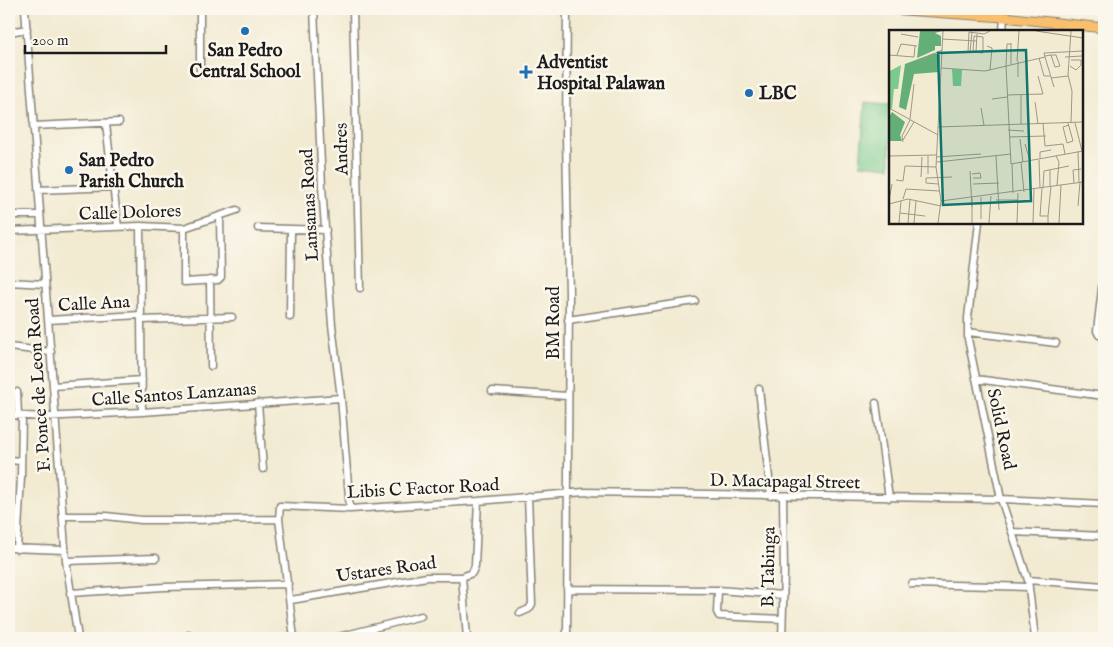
<svg xmlns="http://www.w3.org/2000/svg" width="1113" height="647" font-family="'IM FELL English',serif">
  <style>
    .green { fill: #7bcb8c; stroke: #4c7454 }
    .lines { fill: none; stroke-linecap: round; stroke-linejoin: round }
    .minor-casing { stroke: #878376; stroke-width: 9 }
    .major-casing { stroke: #878376; stroke-width: 11 }
    .minor { stroke: #fff; stroke-width: 6 }
    .major { stroke: #f9bf6d; stroke-width: 9 }
    .poi-dot { fill: #1f6fb2; stroke: #fbf7ec; stroke-width: 2 }
    .labels { text-anchor: middle; stroke-width: 5; stroke-linejoin: round; paint-order: stroke }
    .poi-label { font-size: 18px; font-weight: bold; fill: #1c1c1c; stroke: #fbf7ec; text-anchor: start }
    .street-label { font-size: 18px; fill: #1c1c1c; stroke: #fbf7ec }
    .inset-road { fill: none; stroke: #9c9889; stroke-width: 1 }
    .view { fill: #0f766e; fill-opacity: 0.15; stroke: #0f766e; stroke-width: 2.5 }
    .inset-edge { fill: none; stroke: #1c1c1c; stroke-width: 2.5 }
  </style>
  <rect width="100%" height="100%" fill="#fbf7ec"/>
  <filter id="ink" filterUnits="userSpaceOnUse"><feTurbulence type="fractalNoise" baseFrequency=".02" numOctaves="2"/><feDisplacementMap in="SourceGraphic" scale="10" xChannelSelector="R" yChannelSelector="G"/><feConvolveMatrix kernelMatrix="1 2 1 2 8 2 1 2 1" color-interpolation-filters="sRGB"/></filter>
  <filter id="wash" filterUnits="userSpaceOnUse"><feTurbulence type="fractalNoise" baseFrequency=".0096" numOctaves="4" result="noise"/><feDisplacementMap in="SourceGraphic" scale="20" xChannelSelector="R" yChannelSelector="G"/><feGaussianBlur stdDeviation="1.12" result="paint"/><feColorMatrix in="noise" values="0 0 0 0 0 0 0 0 0 0 0 0 0 0 0 0 0 1.4 0 .05"/><feComposite in="paint" operator="in"/></filter>
  <g filter="url(#wash)">
    <rect width="100%" height="100%" fill="#f2ead1"/>
    <!-- green -->
    <path class="green" d="M865 102 890 104V167L860 164Z"/>
  </g>
  <g filter="url(#ink)">
    <g class="lines">
      <defs>
        <path id="minor" d="M25 9 66 561 78 638
          M200 9V73
          M314 9 322 186 332 325 341 398 350 509
          M353 9 360 288
          M567 9 566 136 569 295 567 638
          M1003 31 1004 17
          M9 32 27 29
          M106 124 118 227
          M33 126 119 122
          M38 190 115 187
          M9 215H40
          M979 222 968 318V339L1001 499 1028 580 1035 638
          M140 226 142 412
          M184 228V282L218 280 221 277 220 217
          M258 228 326 230
          M9 231 140 226 184 228 237 210
          M1104 272 1097 331 1099 335 1104 336
          M210 280 211 366
          M9 282 45 284
          M290 317 291 230
          M48 320 141 315
          M142 320 232 317
          M568 320 695 301
          M968 332 1056 343
          M9 347 51 352
          M976 379 1104 396
          M53 386 142 380
          M759 389 771 496
          M492 391 567 396
          M258 403 263 469
          M876 403 889 498
          M9 415 43 417 142 412 341 398
          M9 460 21 461
          M63 516H106L141 520H177L279 519
          M1012 532 1104 536
          M9 548 65 550
          M17 549 21 477 22 416 18 415 17 392
          M66 561 156 558
          M462 577 467 638
          M1028 580 1104 586
          M912 584 1029 587
          M567 589 718 590 783 595
          M718 590 717 612 719 616 782 619
          M70 593 164 587 288 584
          M291 600 427 577H462L472 573 475 566 478 501
          M520 613 529 609 532 604 528 496
          M189 635V638
          M294 638 279 519 280 506 350 509 478 501 584 492 1001 499 1104 504
          M334 638 421 616
          M782 638 784 574 783 496"/>
        <path id="major" d="M888 9 1004 17 1104 28"/>
      </defs>
      <!-- minor casing -->
      <use href="#minor" class="minor-casing"/>
      <!-- major casing -->
      <use href="#major" class="major-casing"/>
      <!-- minor -->
      <use href="#minor" class="minor"/>
      <!-- major -->
      <use href="#major" class="major"/>
    </g>
  </g>
  <!-- markers -->
  <g class="poi-dot">
    <circle cx="245" cy="31" r="5"/>
    <path d="M523.5 64.5h5v5h5v5h-5v5h-5v-5h-5v-5h5z"/>
    <circle cx="749" cy="93" r="5"/>
    <circle cx="69" cy="170" r="5"/>
  </g>
  <g class="labels">
    <!-- poi labels -->
    <g class="poi-label">
      <text x="245" y="56" text-anchor="middle">San Pedro<tspan x="245" dy="21">Central School</tspan></text>
      <text x="537" y="68">Adventist<tspan x="537" dy="21">Hospital Palawan</tspan></text>
      <text x="759" y="99">LBC</text>
      <text x="79" y="166">San Pedro<tspan x="79" dy="21">Parish Church</tspan></text>
    </g>
    <!-- street labels -->
    <g class="street-label">
      <text transform="translate(341 149) rotate(-91)" y="6">Andres</text>
      <text transform="translate(309 205) rotate(-93)" y="6">Lansanas Road</text>
      <text transform="translate(130 212) rotate(-2)" y="6">Calle Dolores</text>
      <text transform="translate(94 303) rotate(-3)" y="6">Calle Ana</text>
      <text transform="translate(553 323) rotate(-90)" y="6">BM Road</text>
      <text transform="translate(38 385) rotate(-94)" y="6">F. Ponce de Leon Road</text>
      <text transform="translate(174 394) rotate(-4)" y="6">Calle Santos Lanzanas</text>
      <text transform="translate(1002 429) rotate(78)" y="6">Solid Road</text>
      <text transform="translate(785 481) rotate(1)" y="6">D. Macapagal Street</text>
      <text transform="translate(423 488) rotate(-3)" y="6">Libis C Factor Road</text>
      <text transform="translate(768 567) rotate(-89)" y="6">B. Tabinga</text>
      <text transform="translate(386 569) rotate(-8)" y="6">Ustares Road</text>
    </g>
  </g>
  <!-- overview -->
  <g transform="translate(889 30)">
    <rect width="194" height="194" fill="#f2ead1"/>
    <path d="M12 35 9 59H5L3 79 0 77 1 41ZM63 39 73 40 72 56H64Z" fill="#7bcb8c"/>
    <path d="M31 1H53L46 3 52 6V16H46V20L28 28ZM45 23 51 25 50 42 25 44 17 80 10 77 16 34ZM3 82 16 92 11 105 13 111H0V87Z" fill="#64af78"/>
    <path class="inset-road" d="M147 1 194 8M182 1 179 45 183 61 182 93M12 4 29 7M53 9 88 11M122 14H118L117 36 122 134 194 121M98 16 103 18 101 40M81 22 83 2M84 22 85 6 94 7V23L84 22H79L80 2 95 4 101 1M87 22 88 4M155 23 194 21M0 25 25 27 26 16M8 25 12 14 28 16M156 26 162 25H167L171 36 166 37 162 25M156 27 165 57M176 27 193 26M150 28 155 46H161M128 31 130 1M129 31V47M27 32 53 20M122 34V13M181 36 187 40 192 35V30H182M52 38 96 41 156 27 155 23M162 48 179 46M118 65 154 64 149 46M132 65V94M103 69 118 67M146 72 149 94M0 78 49 105M92 78 95 95M21 89 25 54M154 93 156 116 174 114 176 124M179 93 184 111 178 113 174 97 180 95M186 93 193 121M49 97 194 92M119 100 135 101M120 107 157 106M131 109 134 132M14 110 25 92M14 112 13 106 21 90M136 114 141 131M189 121 190 152M0 126 47 125M107 126 110 180M167 126 170 132 168 155M47 127 92 124M151 129V122L162 120M150 130 151 158M48 132 122 124M132 132 135 162M123 134 124 163M161 140V156M81 141 83 177M39 144V126M83 144 91 143 92 148H84M32 147 33 127M7 150 14 151 16 136 47 137M185 153 184 140 192 139M49 154 37 153V148L63 147M84 154 110 153M153 158 151 186H159V193M154 158 155 141 180 136M83 168V193M14 169 17 159 50 161M0 170 3 154M107 170H129M52 171 194 152M0 174 19 169 52 176M189 176 191 152M11 183 36 186M159 186 162 156M92 189V167M10 193 12 171M19 193 21 169M25 193 27 171M49 193 52 171 47 137 54 1M100 193 102 166M128 193 129 163M144 193 145 159M170 193 172 155"/>
    <path class="view" d="M137 20 142 171 54 175 49 23Z"/>
    <rect width="194" height="194" class="inset-edge"/>
  </g>
  <!-- margin -->
  <rect width="1113" height="647" fill="none" stroke="#fbf7ec" stroke-width="30"/>
  <!-- scale -->
  <path d="M25 45v8h141v-8" fill="none" stroke="#1c1c1c" stroke-width="2.5"/>
  <text x="32" y="45" font-size="15" fill="#1c1c1c" stroke="#fbf7ec" stroke-width="4" paint-order="stroke">200 m</text>
</svg>
